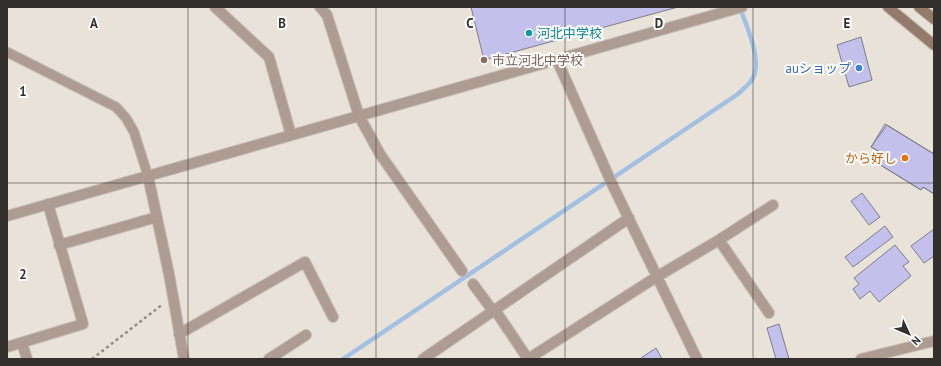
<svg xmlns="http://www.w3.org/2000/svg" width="941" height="366" font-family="'PT Sans','Noto Sans JP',sans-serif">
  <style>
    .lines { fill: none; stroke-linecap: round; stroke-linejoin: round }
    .stream { stroke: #a2c0e2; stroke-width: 4.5 }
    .building { fill: #c3c1eb; stroke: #7f7e88 }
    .service-casing { stroke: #c4beb6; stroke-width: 11 }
    .minor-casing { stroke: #c4beb6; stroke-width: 12 }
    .secondary-casing { stroke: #c4beb6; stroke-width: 12 }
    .path { stroke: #928d87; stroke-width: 2.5; stroke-dasharray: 3 3; stroke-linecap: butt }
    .service { stroke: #ae9c92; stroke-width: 9 }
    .minor { stroke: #ae9c92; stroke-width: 10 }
    .secondary { stroke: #947a6a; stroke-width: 10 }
    .grid { fill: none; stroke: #322f2c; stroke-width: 1; stroke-opacity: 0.55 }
    .culture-dot { fill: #0f9aa8; stroke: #fff; stroke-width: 1.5 }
    .education-dot { fill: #8d6e63; stroke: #fff; stroke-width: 1.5 }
    .shop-dot { fill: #3f7fe0; stroke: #fff; stroke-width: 1.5 }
    .food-dot { fill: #e8710a; stroke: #fff; stroke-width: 1.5 }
    .labels { text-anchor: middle; stroke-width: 4; stroke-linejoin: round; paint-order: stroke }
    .culture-label { font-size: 13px; fill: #0d838f; stroke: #fff; text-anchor: start }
    .education-label { font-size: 13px; fill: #785e54; stroke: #fff; text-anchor: start }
    .shop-label { font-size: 13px; fill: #366cbe; stroke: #fff; text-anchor: end }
    .food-label { font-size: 13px; fill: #c56008; stroke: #fff; text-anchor: end }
    .grid-label { font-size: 13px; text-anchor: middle; font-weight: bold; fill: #322f2c; stroke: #fff; stroke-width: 4; stroke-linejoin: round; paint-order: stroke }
  </style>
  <rect width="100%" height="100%" fill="#e8e2d9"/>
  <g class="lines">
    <!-- stream -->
    <path class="stream" d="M343 359 738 94C742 90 750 84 753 78 762 59 747 27 740 8"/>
  </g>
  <!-- building -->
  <path class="building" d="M471 7H678L484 60Z
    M861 37 872 80 849 87 837 45Z
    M885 124 934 154V194L923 187 921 190 874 161 880 152 871 147Z
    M887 125 934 154V194L923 187 921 190 874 161 880 152 871 147Z
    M862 193 880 217 869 225 851 201Z
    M885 226 893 237 853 267 845 257Z
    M934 229V256L924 263 911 246Z
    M895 245 909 262 903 266 911 276 879 302 870 291 860 299 853 289 859 284 854 278Z
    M779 324 789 359H776L767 328Z
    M656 348 662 359H642L641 358Z"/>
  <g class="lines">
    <defs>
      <path id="service" d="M7 52 116 107 126 118 134 132 148 176"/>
      <path id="minor" d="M215 7 269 57 291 135
        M320 7 327 15 359 116 380 154 462 271
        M557 60 613 186 697 359
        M148 176 169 274 184 359
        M7 216 742 7
        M719 240 769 313
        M59 245 157 217
        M473 284 493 311
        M495 310 528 359
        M179 334 305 262 333 317
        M22 343 27 359
        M7 347 83 324 48 204
        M269 359 306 335
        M423 359 629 218
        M528 359 658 276 719 240 773 205
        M861 359 934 341"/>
      <path id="secondary" d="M888 7 934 45
        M919 7 934 19"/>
    </defs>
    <!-- service casing -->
    <use href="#service" class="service-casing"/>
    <!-- minor casing -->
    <use href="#minor" class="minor-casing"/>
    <!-- secondary casing -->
    <use href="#secondary" class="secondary-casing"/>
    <!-- path -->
    <path class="path" d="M92 359 163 304"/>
    <!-- service -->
    <use href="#service" class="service"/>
    <!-- minor -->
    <use href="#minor" class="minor"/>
    <!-- secondary -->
    <use href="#secondary" class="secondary"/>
  </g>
  <!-- grid -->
  <path class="grid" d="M188 7V359M376 7V359M565 7V359M753 7V359M7 183H934"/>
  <!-- markers -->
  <circle class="culture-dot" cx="529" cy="33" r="4"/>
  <circle class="education-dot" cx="484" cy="60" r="4"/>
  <circle class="shop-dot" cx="859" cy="68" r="4"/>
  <circle class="food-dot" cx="905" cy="158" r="4"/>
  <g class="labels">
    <!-- culture labels -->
    <g class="culture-label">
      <text x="537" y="38">河北中学校</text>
    </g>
    <!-- education labels -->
    <g class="education-label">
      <text x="492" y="65">市立河北中学校</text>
    </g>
    <!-- shop labels -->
    <g class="shop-label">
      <text x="851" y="73">auショップ</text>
    </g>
    <!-- food labels -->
    <g class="food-label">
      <text x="897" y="163">から好し</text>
    </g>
  </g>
  <g class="grid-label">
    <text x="94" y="28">A</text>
    <text x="282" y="28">B</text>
    <text x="470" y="28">C</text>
    <text x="659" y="28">D</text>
    <text x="847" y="28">E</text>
    <text x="23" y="96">1</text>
    <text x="23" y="279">2</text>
  </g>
  <!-- border -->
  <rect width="941" height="366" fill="none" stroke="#322f2c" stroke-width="16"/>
  <!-- north arrow -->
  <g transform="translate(909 334) rotate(134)" stroke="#ffffff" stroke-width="3" paint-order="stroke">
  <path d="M0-3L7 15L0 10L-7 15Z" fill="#322f2c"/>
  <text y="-6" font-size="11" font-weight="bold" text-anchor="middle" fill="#322f2c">N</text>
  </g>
</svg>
